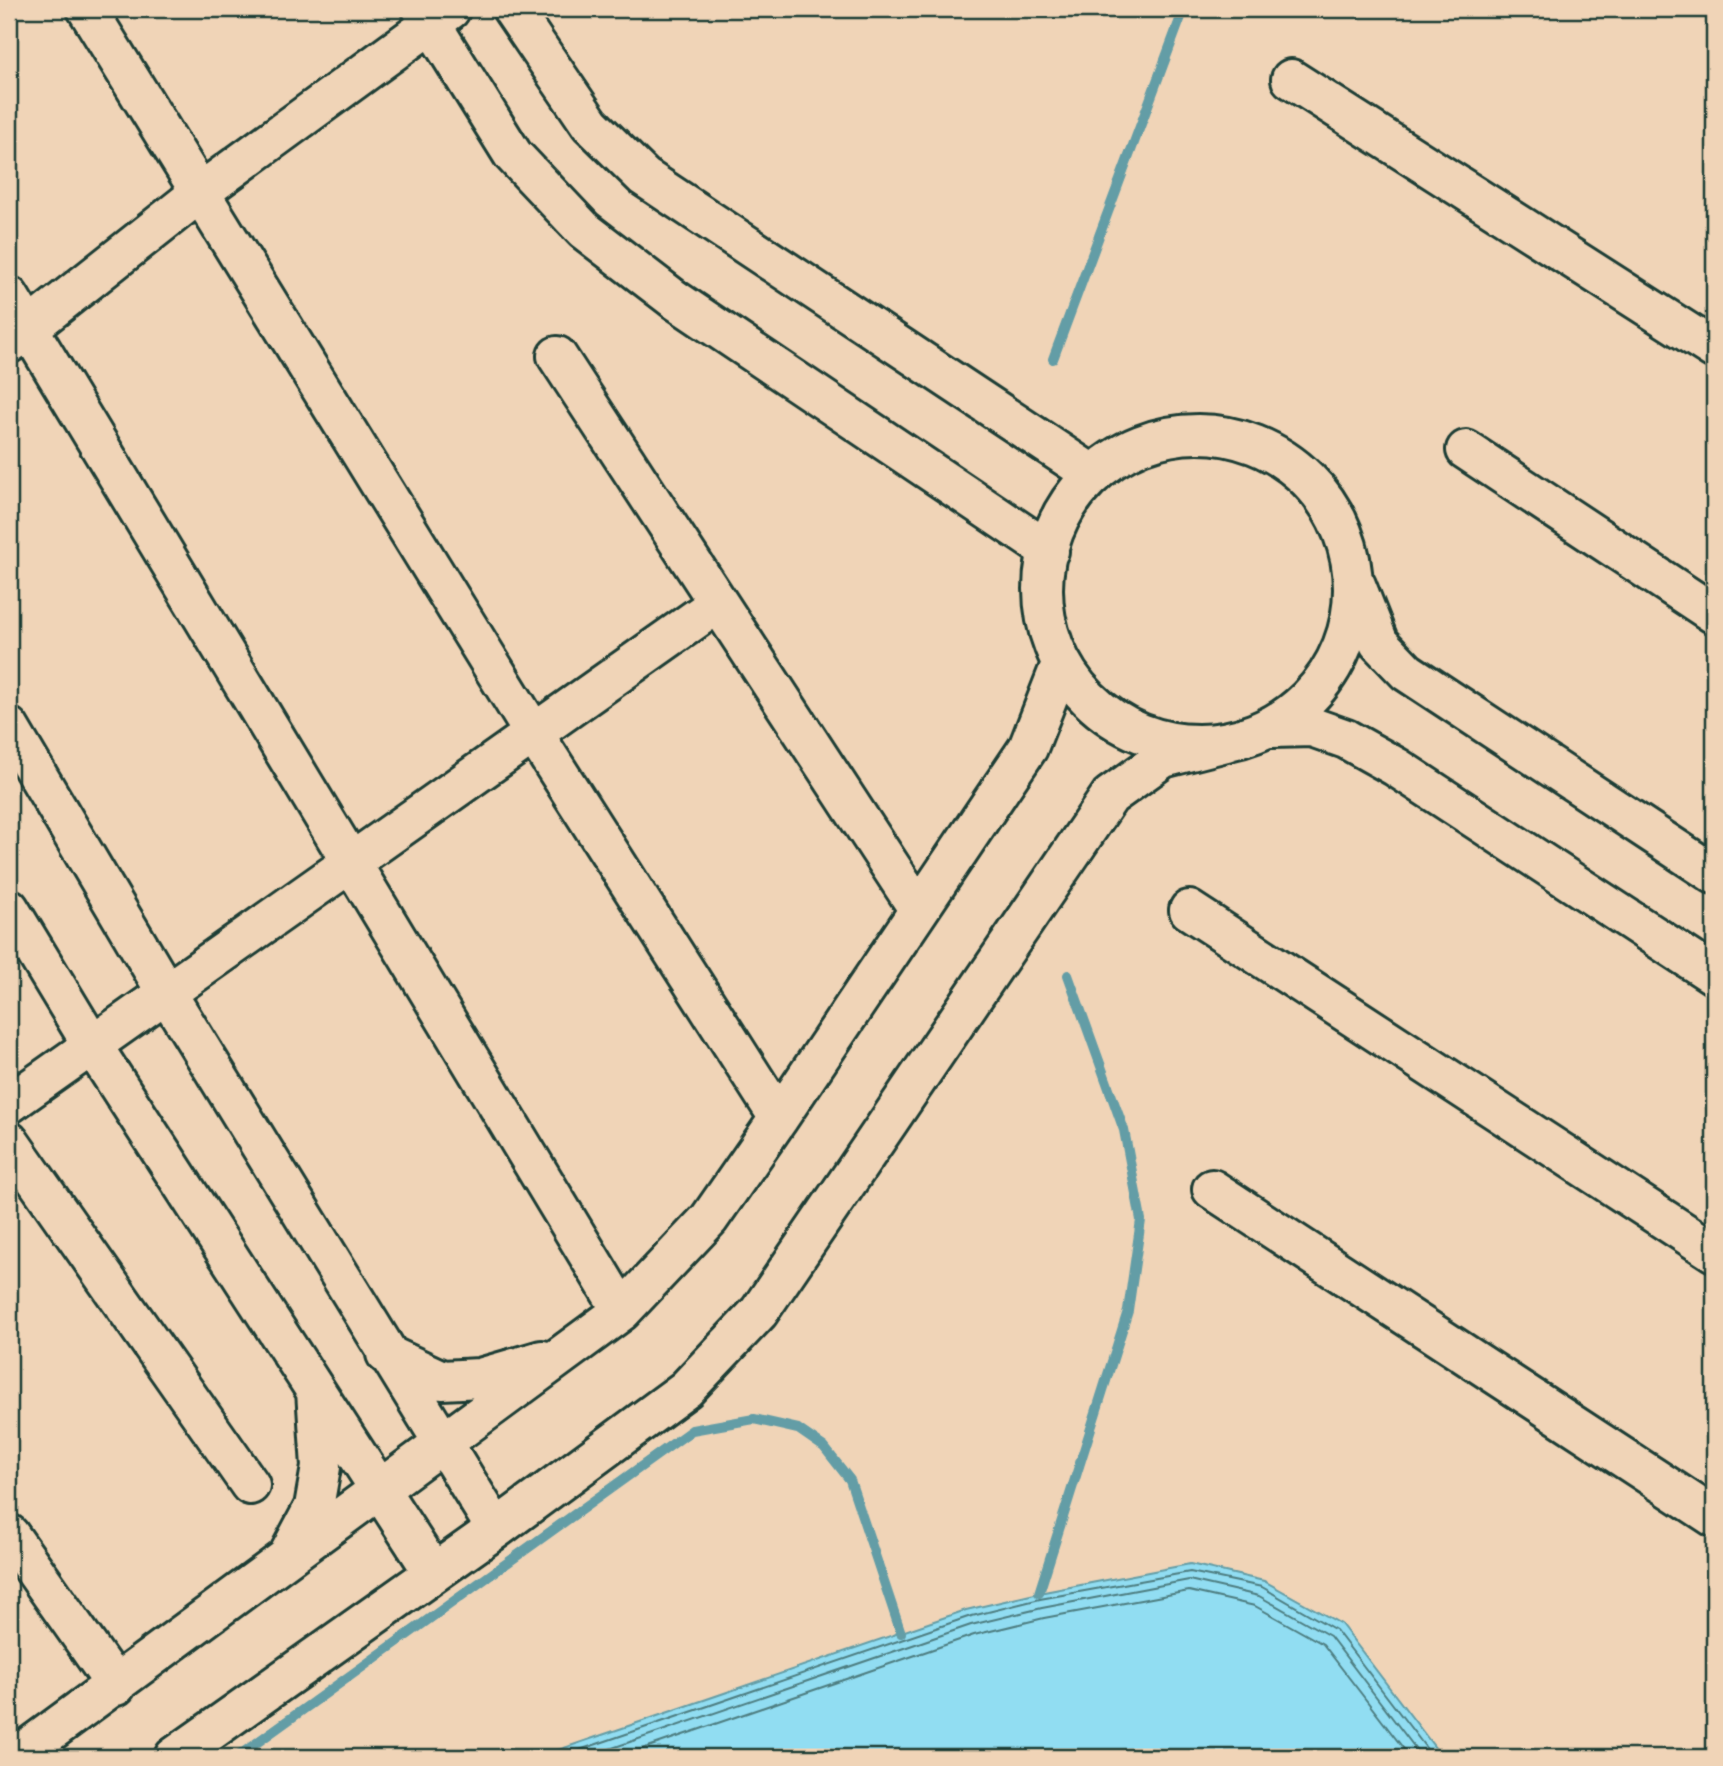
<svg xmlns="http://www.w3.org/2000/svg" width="1723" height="1766" font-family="'Shantell Sans',sans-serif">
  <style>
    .water { fill: #91ddf2; stroke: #639da6; stroke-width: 2 }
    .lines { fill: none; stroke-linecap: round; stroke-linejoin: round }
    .shore { stroke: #4d7d80; stroke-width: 2 }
    .stream { stroke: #639da6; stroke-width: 10 }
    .street-casing { stroke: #1f3d34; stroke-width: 44 }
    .street { stroke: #f0d4b7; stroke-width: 38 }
  </style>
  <rect width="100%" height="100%" fill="#f0d4b7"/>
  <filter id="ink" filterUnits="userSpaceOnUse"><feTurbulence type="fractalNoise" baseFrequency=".0143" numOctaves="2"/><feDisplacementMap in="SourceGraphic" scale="14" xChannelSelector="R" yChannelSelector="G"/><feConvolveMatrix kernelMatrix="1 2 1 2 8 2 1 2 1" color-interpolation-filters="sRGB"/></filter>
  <g filter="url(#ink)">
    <!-- water -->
    <path class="water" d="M1190 1564 1264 1581 1341 1624 1442 1757H538L966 1610 1039 1593Z"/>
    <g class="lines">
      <!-- shore -->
      <path class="shore" d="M559 1757 968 1617 1040 1599 1190 1572 1262 1587 1336 1630 1433 1757
        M586 1757 971 1625 1042 1608 1189 1580 1259 1596 1330 1636 1422 1757
        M619 1757 974 1635 1044 1618 1189 1591 1255 1606 1323 1644 1410 1757"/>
      <!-- stream -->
      <path class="stream" d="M1053 359 1184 9
        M1039 1593 1128 1311 1141 1220 1124 1130 1068 975
        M237 1757 692 1430 754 1419 798 1429 824 1447 850 1480 901 1633"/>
      <defs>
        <path id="street" d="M87 9 534 734 779 1118
          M422 9 513 155 584 230 674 299 1049 551
          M512 9 590 124 644 177 1092 474
          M1291 79 1714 349
          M9 296 622 1311
          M10 343 202 191 450 10
          M557 356 919 910
          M1043 589a155 155 0 1 1 310 0a155 155 0 1 1-310 0Z
          M1466 450 1714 614
          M1356 585 1379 643 1407 672 1714 874
          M9 727 166 992 496 1529
          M1272 728 1312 727 1346 739 1396 767 1714 975
          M9 908 92 1045 433 1572
          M1189 910 1714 1252
          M9 1104 717 604
          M9 1141 250 1485
          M1212 1189 1714 1517
          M386 1354 442 1380 480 1378 542 1360
          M9 1534 116 1686
          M290 1552 314 1507 321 1467 316 1391
          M16 1757 622 1311 709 1219 779 1118 1028 748 1061 664
          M174 1757 496 1529 686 1389 759 1312 1110 796 1163 758 1226 742"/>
      </defs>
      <!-- street casing -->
      <use href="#street" class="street-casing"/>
      <!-- street -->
      <use href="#street" class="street"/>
    </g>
  </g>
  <!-- margin -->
  <rect width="1723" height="1766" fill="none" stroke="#f0d4b7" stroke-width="35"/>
  <rect x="18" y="18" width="1688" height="1731" fill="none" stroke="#1f3d34" stroke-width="2.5" filter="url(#ink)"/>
</svg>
